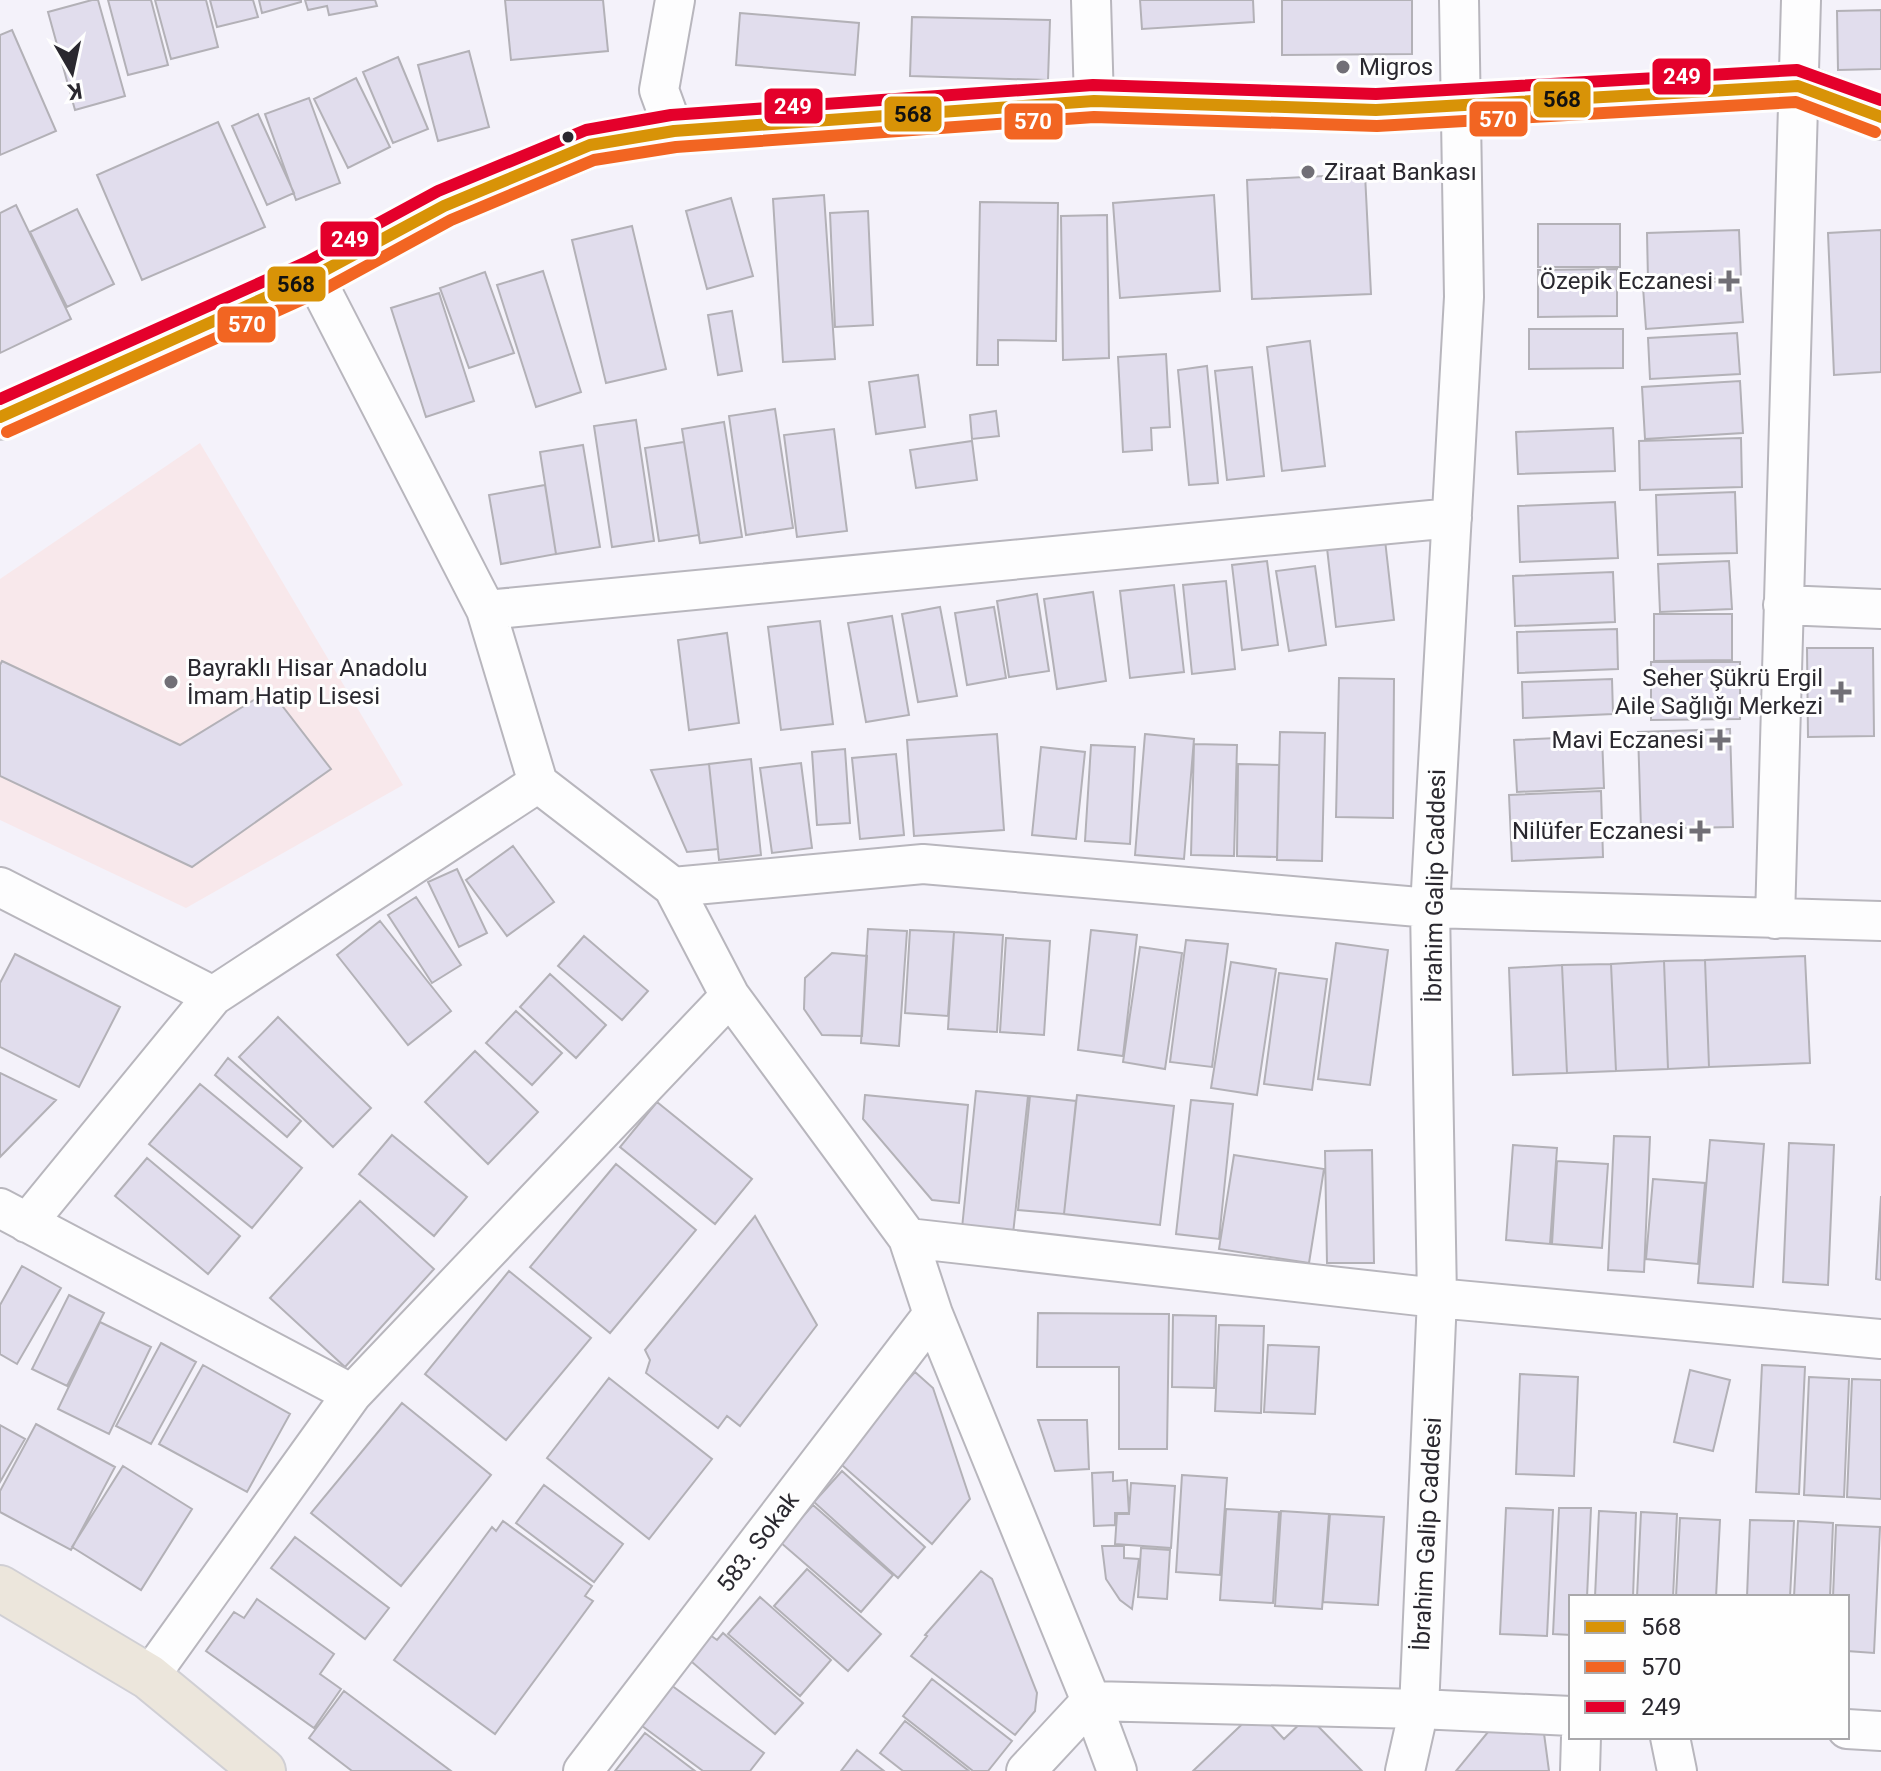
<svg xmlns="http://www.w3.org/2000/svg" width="1881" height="1771" font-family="Roboto,sans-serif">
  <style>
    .education { fill: #f8e8eb }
    .building { fill: #e1dded; stroke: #b3b1b7; stroke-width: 2 }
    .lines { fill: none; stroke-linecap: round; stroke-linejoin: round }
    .minor-casing { stroke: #b8b6bd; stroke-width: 42 }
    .major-casing { stroke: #d0cfd4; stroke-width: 48 }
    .minor { stroke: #fdfdfe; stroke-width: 38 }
    .major { stroke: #ece6dc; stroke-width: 44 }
    .bus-1-casing { stroke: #fefefe; stroke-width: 18 }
    .bus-2-casing { stroke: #fefefe; stroke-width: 18 }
    .bus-3-casing { stroke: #fefefe; stroke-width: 18 }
    .bus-1 { stroke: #d89307; stroke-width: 12 }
    .bus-2 { stroke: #f26522; stroke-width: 12 }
    .bus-3 { stroke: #e4002b; stroke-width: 12 }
    .poi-dot { fill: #716f76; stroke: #fefefe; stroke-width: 3 }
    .bus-dot { fill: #2a282f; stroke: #fefefe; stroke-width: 3 }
    .labels { text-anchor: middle; stroke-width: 6; stroke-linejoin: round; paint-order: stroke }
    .poi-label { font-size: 24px; fill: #2a282f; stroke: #fefefe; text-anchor: end }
    .street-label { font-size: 24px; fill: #2a282f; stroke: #fefefe }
    .line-badge { stroke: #fefefe; stroke-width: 3 }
    .badge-label { font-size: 22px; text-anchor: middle; font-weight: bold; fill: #fff }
    .pale-badge-label { font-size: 22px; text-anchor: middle; font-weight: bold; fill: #111 }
  </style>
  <rect width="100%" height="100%" fill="#f4f2fa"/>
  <!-- education -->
  <path class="education" d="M200 443 403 785 186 908 0 820V579Z"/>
  <!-- building -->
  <path class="building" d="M92 0H98L125 96 75 110 48 12Z
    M108 0H151L168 65 128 75Z
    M155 0H206L218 47 171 59Z
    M210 0H253L258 17 217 27Z
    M259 0H301V2L262 13Z
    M305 0H375L377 6 329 15 327 6 308 10Z
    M505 0H603L608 51 511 60Z
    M1140 0H1253L1254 22 1142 29Z
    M1282 0H1412V54L1282 55Z
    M1881 10V69L1838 70 1837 11Z
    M740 13 859 23 855 75 736 65Z
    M912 17 1050 20 1048 80 910 76Z
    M12 30 56 131 0 155V35Z
    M469 51 489 127 438 141 418 65Z
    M398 57 428 129 393 143 363 72Z
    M356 78 390 147 348 168 314 99Z
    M309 98 340 183 296 200 265 114Z
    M258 114 294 193 267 205 232 126Z
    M218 122 265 227 142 280 97 175Z
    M1365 174 1371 294 1252 299 1247 180Z
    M824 195 835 359 783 362 773 199Z
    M1214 195 1220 291 1120 298 1113 203Z
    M731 198 753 276 707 289 686 211Z
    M980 202 1058 203 1056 341 998 340V365H977Z
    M16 205 71 319 0 353V213Z
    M77 209 114 284 67 307 30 232Z
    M868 211 873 325 835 327 830 213Z
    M1107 215 1109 358 1063 360 1061 216Z
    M1538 224H1620V267H1538Z
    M632 226 666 369 606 383 572 240Z
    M1739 230 1741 278 1648 280 1647 233Z
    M1881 230V372L1834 375 1828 233Z
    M1617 269V316L1538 317V270Z
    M543 271 581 392 536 407 497 285Z
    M485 272 514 353 469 368 440 288Z
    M1740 280 1743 322 1646 329 1643 287Z
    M439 293 474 401 426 417 391 308Z
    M732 311 742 371 718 375 708 315Z
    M1529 329H1623V368L1529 369Z
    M1737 333 1740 374 1650 379 1648 338Z
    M1310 341 1325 466 1282 471 1267 347Z
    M1166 354 1170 427 1151 428 1152 450 1123 452 1118 357Z
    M1207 366 1218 483 1189 485 1178 370Z
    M1252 367 1264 476 1227 480 1215 371Z
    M918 375 925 427 876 434 869 382Z
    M1740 381 1743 433 1645 439 1642 387Z
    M775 409 793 528 746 535 729 416Z
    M996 411 999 436 972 439 970 415Z
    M636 420 654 541 612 547 594 426Z
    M724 422 742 537 700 543 682 429Z
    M1613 428 1615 471 1518 474 1516 432Z
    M834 429 847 531 797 537 784 435Z
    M1741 438 1742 487 1640 490 1639 441Z
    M972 441 977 480 916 488 910 450Z
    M684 442 699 535 659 541 645 448Z
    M583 445 600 547 556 554 540 452Z
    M545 485 556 554 501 564 489 495Z
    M1735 492 1737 553 1658 555 1656 495Z
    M1615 502 1618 558 1520 562 1518 506Z
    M1385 540 1394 620 1336 627 1327 548Z
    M1267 561 1278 645 1242 650 1232 565Z
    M1729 561 1732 609 1660 612 1658 564Z
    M1315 566 1326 645 1289 651 1276 571Z
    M1613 572 1615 622 1515 626 1513 576Z
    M1226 581 1235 669 1192 674 1183 585Z
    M1174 585 1184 672 1130 678 1120 591Z
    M1093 592 1106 681 1057 689 1044 599Z
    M1037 594 1049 671 1009 677 997 601Z
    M940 607 957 696 918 702 902 614Z
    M994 607 1006 678 967 685 955 613Z
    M1654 614H1732V660L1654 661Z
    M892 616 909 715 866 722 848 623Z
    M820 621 833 724 781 730 768 627Z
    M1617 629 1618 669 1518 673 1517 632Z
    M727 633 739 723 689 730 678 640Z
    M1807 648H1873L1874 736 1808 737Z
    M2 661 180 745 270 690 331 769 192 867 0 776V665Z
    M1651 662H1740V719L1651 720Z
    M1339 678 1394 679 1393 818 1336 817Z
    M1612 679 1613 714 1523 718 1522 682Z
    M1730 729 1733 827 1641 829 1638 732Z
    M1280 732 1325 733 1322 861 1277 860Z
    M997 734 1004 830 914 836 907 740Z
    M1145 734 1194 739 1184 859 1135 855Z
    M1602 736 1604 788 1517 792 1514 740Z
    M1194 744 1237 745 1234 856 1191 855Z
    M1091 745 1135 747 1130 844 1085 841Z
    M1041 747 1085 752 1076 839 1032 835Z
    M845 749 850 823 817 825 812 752Z
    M896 754 904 835 860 839 852 758Z
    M751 759 761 855 719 860 709 764Z
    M801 763 812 848 772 853 760 768Z
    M709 764 718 849 687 852 651 770Z
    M1238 764 1279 765 1277 857 1237 856Z
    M1601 791 1603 857 1512 861 1509 795Z
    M513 846 554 902 507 936 466 880Z
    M457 869 487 933 459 947 428 882Z
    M416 897 461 965 432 983 388 915Z
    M380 921 451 1011 408 1045 337 955Z
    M868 929 907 931 899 1046 861 1043Z
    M910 930 954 932 948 1016 905 1013Z
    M1091 930 1137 935 1123 1056 1078 1050Z
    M954 932 1003 935 997 1032 948 1029Z
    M584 936 648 991 622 1020 558 966Z
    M1006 938 1050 941 1044 1035 1000 1032Z
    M1186 940 1228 944 1212 1067 1170 1062Z
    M1336 943 1388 950 1370 1085 1318 1079Z
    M1140 947 1182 953 1165 1069 1123 1062Z
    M832 953 867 956 862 1036 822 1035 804 1009 805 978Z
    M15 954 120 1007 79 1087 0 1047V983Z
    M1805 956 1810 1063 1709 1067 1705 960Z
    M1705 960 1709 1067 1668 1069 1664 961Z
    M1664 961 1668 1069 1616 1071 1611 964Z
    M1231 962 1276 969 1257 1095 1211 1088Z
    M1611 964 1616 1071 1567 1073 1562 965Z
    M1562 965 1567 1073 1513 1075 1509 968Z
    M1279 973 1327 979 1312 1090 1264 1084Z
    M550 974 606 1025 576 1058 520 1007Z
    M516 1011 562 1053 532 1085 486 1043Z
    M278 1017 371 1108 333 1147 239 1057Z
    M475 1051 538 1112 488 1164 425 1102Z
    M228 1058 301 1121 287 1137 215 1075Z
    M0 1073 56 1100 0 1157Z
    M200 1084 302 1168 252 1228 149 1144Z
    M976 1091 1028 1096 1013 1234 962 1228Z
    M865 1095 968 1105 959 1203 932 1200 863 1119Z
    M1077 1095 1174 1106 1160 1225 1064 1214Z
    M1030 1096 1076 1101 1064 1214 1018 1210Z
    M1191 1100 1233 1104 1219 1239 1176 1234Z
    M657 1102 752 1179 715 1224 620 1147Z
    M392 1135 467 1197 434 1236 359 1174Z
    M1614 1136 1650 1137 1644 1272 1608 1270Z
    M1710 1140 1764 1144 1753 1287 1698 1283Z
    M1789 1143 1834 1145 1828 1285 1783 1282Z
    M1513 1145 1557 1148 1550 1244 1506 1240Z
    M1372 1150 1374 1263H1327L1325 1151Z
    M1234 1155 1324 1169 1309 1263 1219 1249Z
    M147 1158 240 1236 208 1274 115 1196Z
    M1557 1161 1608 1164 1602 1248 1552 1244Z
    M616 1164 696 1230 610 1333 530 1267Z
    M1653 1179 1705 1183 1698 1264 1646 1259Z
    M1881 1196V1280L1876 1279Z
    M360 1201 434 1269 345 1367 270 1298Z
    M755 1216 817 1325 740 1426 727 1416 718 1428 646 1373 650 1360 645 1350Z
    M22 1266 61 1288 17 1364 0 1354V1305Z
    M509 1271 591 1338 506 1440 425 1374Z
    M69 1295 104 1313 67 1386 32 1369Z
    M1038 1313 1169 1314 1167 1449H1119V1367H1037Z
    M1173 1315 1216 1316 1214 1388 1172 1387Z
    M100 1322 151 1347 109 1434 58 1409Z
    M1219 1325 1264 1326 1261 1413 1215 1411Z
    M161 1343 196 1362 151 1444 116 1426Z
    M1268 1345 1319 1347 1315 1414 1264 1412Z
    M203 1365 290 1414 247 1492 159 1444Z
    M1762 1365 1805 1367 1799 1494 1756 1492Z
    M1690 1370 1730 1380 1713 1451 1674 1442Z
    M915 1372 933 1388 970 1499 932 1544 835 1459Z
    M1520 1374 1578 1377 1574 1476 1516 1474Z
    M1809 1377 1849 1379 1844 1497 1804 1495Z
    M609 1378 712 1459 649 1539 547 1458Z
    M1852 1379 1881 1380V1499L1847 1497Z
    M402 1403 491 1475 401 1586 311 1513Z
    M1038 1420H1087L1089 1469 1055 1471Z
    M36 1424 115 1467 71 1550 0 1512V1491Z
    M0 1425 25 1439 0 1482Z
    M123 1466 192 1509 141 1590 72 1547Z
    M842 1471 925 1547 898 1578 814 1502Z
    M1113 1472V1481L1127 1480 1129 1513H1115V1525L1094 1526 1092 1473Z
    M1182 1475 1227 1478 1220 1575 1176 1572Z
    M1131 1483 1175 1486 1171 1548 1115 1544 1117 1514H1129Z
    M544 1485 623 1544 594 1582 516 1523Z
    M813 1505 893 1575 861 1612 780 1542Z
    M1506 1508 1553 1510 1547 1636 1500 1634Z
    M1559 1508H1591L1587 1597H1571V1635L1553 1634Z
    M1226 1509 1279 1512 1273 1603 1220 1600Z
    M1281 1511 1329 1514 1322 1609 1275 1606Z
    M1599 1511 1636 1513 1633 1597H1595Z
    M1641 1512 1677 1514 1673 1597H1637Z
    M1330 1514 1384 1517 1378 1605 1323 1602Z
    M1680 1518 1720 1520 1716 1597H1676Z
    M1750 1520 1794 1521 1790 1597H1747Z
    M503 1521 592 1586 585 1596 593 1601 495 1734 394 1660 492 1527 496 1531Z
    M1798 1521 1833 1523 1830 1597H1794Z
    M1836 1525 1880 1527 1874 1653 1847 1651V1597H1833Z
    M295 1537 389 1608 365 1639 271 1568Z
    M1102 1546H1124V1558L1139 1559 1132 1609 1120 1600 1106 1579Z
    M1141 1548 1170 1550 1167 1599 1138 1597Z
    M807 1569 881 1634 848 1671 774 1606Z
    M981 1571 992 1579 1037 1693 1035 1711 1015 1735 911 1656 927 1636 925 1635Z
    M760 1597 831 1660 800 1696 728 1634Z
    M257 1599 334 1654 320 1674 341 1689 314 1728 206 1651 234 1612 244 1618Z
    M706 1632 717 1640 723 1633 803 1703 775 1734 685 1656Z
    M660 1677 764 1753 750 1771H703L630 1717Z
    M932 1679 1012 1741 988 1771H973L903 1716Z
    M344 1691 451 1771H352L309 1738Z
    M1257 1710 1284 1739 1308 1716 1362 1771H1193Z
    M905 1721 969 1771H903L880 1753Z
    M1543 1726 1549 1771H1456L1488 1732Z
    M645 1733 695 1771H615Z
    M857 1750 884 1771H841Z"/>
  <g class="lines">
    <defs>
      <path id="minor" d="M1091 0 1094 101
        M674 131 659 90 675 0
        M314 276 486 610 538 783 673 887
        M1783 605 1881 609
        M486 610 1452 518
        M0 887 213 996
        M1775 919 1801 0
        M0 1208 352 1394
        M27 1223 213 996 538 783
        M908 1238 1437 1298 1881 1339
        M149 1677 352 1394 730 996
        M1571 1716 1419 1709 1091 1701 933 1314 908 1238 730 996 673 887 923 864 1430 908 1881 921
        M1847 1729 1881 1731
        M1670 1737 1677 1771
        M583 1771 933 1314
        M1026 1771 1091 1701 1117 1771
        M1405 1771 1419 1709 1437 1298 1430 908 1464 297 1459 0
        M1580 1771 1581 1737"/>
      <path id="major" d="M0 417 314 276 444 206 590 145 674 131 1094 101 1376 110 1798 86 1881 117
        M0 1588 149 1677 263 1771"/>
    </defs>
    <!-- minor casing -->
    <use href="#minor" class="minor-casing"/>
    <!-- major casing -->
    <use href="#major" class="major-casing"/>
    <!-- minor -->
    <use href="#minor" class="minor"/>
    <!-- major -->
    <use href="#major" class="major"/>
    <defs>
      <path id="bus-1" d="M0 417 314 276 444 206 590 145 674 131 1094 101 1376 110 1798 86 1881 117"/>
      <path id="bus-2" d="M7 432 321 291 451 220 594 160 676 147 1094 117 1377 126 1796 102 1875 132"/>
      <path id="bus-3" d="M0 399 307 262 438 191 586 130 671 115 1093 85 1376 94 1797 70 1881 100"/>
    </defs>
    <!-- bus-1 casing -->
    <use href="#bus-1" class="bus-1-casing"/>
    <!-- bus-2 casing -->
    <use href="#bus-2" class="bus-2-casing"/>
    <!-- bus-3 casing -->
    <use href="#bus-3" class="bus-3-casing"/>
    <!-- bus-1 -->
    <use href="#bus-1" class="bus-1"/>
    <!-- bus-2 -->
    <use href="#bus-2" class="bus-2"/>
    <!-- bus-3 -->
    <use href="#bus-3" class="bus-3"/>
  </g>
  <!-- markers -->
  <g class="poi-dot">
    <circle cx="1343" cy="67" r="8"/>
    <circle cx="1308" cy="172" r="8"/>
    <path d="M1725 269h8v8h8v8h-8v8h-8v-8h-8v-8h8z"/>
    <circle cx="171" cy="682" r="8"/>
    <path d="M1837 680h8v8h8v8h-8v8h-8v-8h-8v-8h8z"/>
    <path d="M1716 728h8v8h8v8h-8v8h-8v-8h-8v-8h8z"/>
    <path d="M1696 819h8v8h8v8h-8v8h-8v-8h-8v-8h8z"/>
  </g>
  <circle class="bus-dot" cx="568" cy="137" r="7"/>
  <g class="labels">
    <!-- poi labels -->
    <g class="poi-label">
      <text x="1359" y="75" text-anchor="start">Migros</text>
      <text x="1324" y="180" text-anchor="start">Ziraat Bankası</text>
      <text x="1713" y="289">Özepik Eczanesi</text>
      <text x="187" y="676" text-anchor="start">Bayraklı Hisar Anadolu<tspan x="187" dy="28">İmam Hatip Lisesi</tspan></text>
      <text x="1823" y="686">Seher Şükrü Ergil<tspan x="1823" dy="28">Aile Sağlığı Merkezi</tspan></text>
      <text x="1704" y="748">Mavi Eczanesi</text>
      <text x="1684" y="839">Nilüfer Eczanesi</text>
    </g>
    <!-- street labels -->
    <g class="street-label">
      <text transform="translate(1435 886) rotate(-89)" y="8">İbrahim Galip Caddesi</text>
      <text transform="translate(1427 1534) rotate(-87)" y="8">İbrahim Galip Caddesi</text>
      <text transform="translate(758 1542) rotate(-53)" y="8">583. Sokak</text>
    </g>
  </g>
  <g class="line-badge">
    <rect x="1651" y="57" width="61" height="39" rx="8" fill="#e4002b"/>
    <rect x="1532" y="80" width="60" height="39" rx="8" fill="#d89307"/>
    <rect x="763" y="87" width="61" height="38" rx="8" fill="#e4002b"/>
    <rect x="883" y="95" width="60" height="38" rx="8" fill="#d89307"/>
    <rect x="1468" y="100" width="61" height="38" rx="8" fill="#f26522"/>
    <rect x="1003" y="102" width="61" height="39" rx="8" fill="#f26522"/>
    <rect x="319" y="220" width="61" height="38" rx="8" fill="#e4002b"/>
    <rect x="266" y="265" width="61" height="38" rx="8" fill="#d89307"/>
    <rect x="216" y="305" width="61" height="39" rx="8" fill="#f26522"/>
  </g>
  <g class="badge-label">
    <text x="1682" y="84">249</text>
    <text x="793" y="114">249</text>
    <text x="1498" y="127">570</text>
    <text x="1033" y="129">570</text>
    <text x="350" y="247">249</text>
    <text x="247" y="332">570</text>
  </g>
  <g class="pale-badge-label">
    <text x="1562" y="107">568</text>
    <text x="913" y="122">568</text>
    <text x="296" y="292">568</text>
  </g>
  <!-- legend -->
  <rect x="1569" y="1595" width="280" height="144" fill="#fefefe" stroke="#a9a8ab" stroke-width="2"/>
  <rect x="1585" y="1621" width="40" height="12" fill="#d89307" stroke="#a9a8ab" stroke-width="2"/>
  <text x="1641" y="1635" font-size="24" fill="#2a282f">568</text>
  <rect x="1585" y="1661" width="40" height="12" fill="#f26522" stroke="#a9a8ab" stroke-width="2"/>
  <text x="1641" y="1675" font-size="24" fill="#2a282f">570</text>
  <rect x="1585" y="1701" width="40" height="12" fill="#e4002b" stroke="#a9a8ab" stroke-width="2"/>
  <text x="1641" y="1715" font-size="24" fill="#2a282f">249</text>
  <!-- north arrow -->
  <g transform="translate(72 72) rotate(171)" stroke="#fefefe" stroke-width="6" paint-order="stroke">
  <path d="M0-6L14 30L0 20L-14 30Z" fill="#2a282f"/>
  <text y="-12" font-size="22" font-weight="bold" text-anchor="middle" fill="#2a282f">K</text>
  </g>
</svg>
